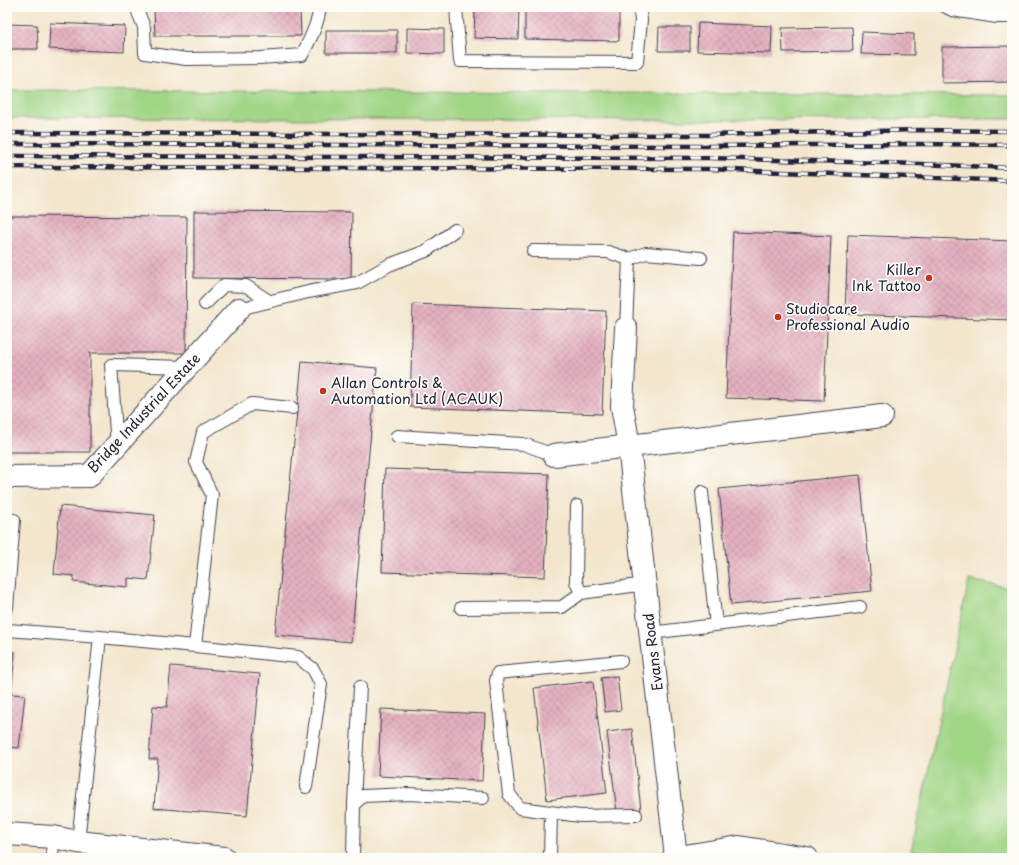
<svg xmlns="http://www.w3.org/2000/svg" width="1019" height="865" font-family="'Playpen Sans',sans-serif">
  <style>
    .grass { fill: #a2d687; stroke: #627c61 }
    .building { fill: url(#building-cross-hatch) }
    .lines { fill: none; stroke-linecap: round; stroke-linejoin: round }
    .lane-casing { stroke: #413f51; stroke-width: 14 }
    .street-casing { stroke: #413f51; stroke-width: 24 }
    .lane { stroke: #fff; stroke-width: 12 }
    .street { stroke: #fff; stroke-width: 22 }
    .rail-casing { stroke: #22223b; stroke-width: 4.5 }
    .rail { stroke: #fdfcf7; stroke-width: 3; stroke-dasharray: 9; stroke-linecap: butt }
    .poi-dot { fill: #c8321e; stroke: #fdfcf7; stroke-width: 1.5 }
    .labels { text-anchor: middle; stroke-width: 3.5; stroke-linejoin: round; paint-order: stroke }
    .poi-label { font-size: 14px; fill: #22223b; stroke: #fdfcf7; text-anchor: start }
    .street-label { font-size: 14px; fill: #22223b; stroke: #fdfcf7 }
  </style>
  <defs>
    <pattern id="building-cross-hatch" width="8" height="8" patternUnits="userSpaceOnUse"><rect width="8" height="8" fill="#e4b0c0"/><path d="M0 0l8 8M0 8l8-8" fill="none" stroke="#c397a6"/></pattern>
  </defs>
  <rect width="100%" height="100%" fill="#fdfcf7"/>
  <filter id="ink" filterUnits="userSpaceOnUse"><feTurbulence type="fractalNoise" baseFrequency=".025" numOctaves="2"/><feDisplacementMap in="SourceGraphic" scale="8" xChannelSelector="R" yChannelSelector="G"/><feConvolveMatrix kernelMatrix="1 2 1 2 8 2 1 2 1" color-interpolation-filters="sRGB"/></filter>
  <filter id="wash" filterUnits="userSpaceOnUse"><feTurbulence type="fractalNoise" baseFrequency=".012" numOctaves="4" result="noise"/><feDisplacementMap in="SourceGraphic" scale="16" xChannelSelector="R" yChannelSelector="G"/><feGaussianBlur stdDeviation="0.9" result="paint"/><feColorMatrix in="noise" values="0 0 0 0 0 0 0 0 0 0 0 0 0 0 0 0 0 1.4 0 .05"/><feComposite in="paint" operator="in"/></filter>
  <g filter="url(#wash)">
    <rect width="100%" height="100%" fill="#f3e6cd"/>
    <!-- grass -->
    <path class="grass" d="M7 90 1012 95V119L700 120 7 118Z
      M969 580 1012 588V858H938L911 852Z"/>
    <g id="blocks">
      <!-- building -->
      <path class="building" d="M154 7H300L301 36H155Z
        M475 8 519 9 518 39 474 38Z
        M525 8 619 10V41L525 39Z
        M50 23 125 26 124 52 49 49Z
        M698 23 772 26 771 53 697 51Z
        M7 24 37 25 38 49H7Z
        M659 27H690V51H658Z
        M852 27 853 51 783 52 782 28Z
        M407 28 444 29V54L407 53Z
        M326 30H397V53H326Z
        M862 32 914 34V55L861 54Z
        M1012 46V82L942 83V47Z
        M194 211 352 212 351 279 194 278Z
        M7 216 187 217 186 353H90V452H7Z
        M733 232 831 236 824 401 726 398Z
        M848 235 1012 241V320L845 314Z
        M413 304 606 311 602 414 410 407Z
        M302 361 377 368 351 642 275 635Z
        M385 469 549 474 545 577 382 572Z
        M860 475 872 591 731 605 719 489Z
        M60 506 155 515 148 580 128 578V587L73 582 74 576 54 574Z
        M7 651 15 652 11 694 25 695 19 748 7 747Z
        M171 666 260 674 247 816 154 808 158 759H149L153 706 167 707Z
        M617 676 621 710 605 712 601 678Z
        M593 681 607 793 547 800 534 688Z
        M381 709 485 714 482 781 378 776Z
        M632 729 641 810 617 812 607 732Z"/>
    </g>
  </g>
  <g filter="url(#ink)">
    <use href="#blocks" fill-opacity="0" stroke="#413f51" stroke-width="1"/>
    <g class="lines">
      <defs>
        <path id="lane" d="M136 7 144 27 145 53 186 59 260 58 302 55C310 40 318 24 320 7
          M456 7 460 61 637 62 641 20 639 7
          M946 7 952 10 997 17H1012
          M533 251 608 252 629 259 626 328
          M629 259 646 253 701 258
          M205 304 224 285 246 286 269 301
          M239 309 308 292 357 283 389 265 426 251 455 230
          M397 436 523 444 554 455
          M117 445 111 365 187 367
          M702 492 716 625
          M577 506 576 582 581 593
          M7 608 14 520
          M461 608 562 607 581 593 645 584
          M7 630 100 637
          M651 633 860 607
          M195 646 298 657 313 669 321 684 306 787
          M621 661 498 673 496 681 509 794 520 808 580 816 636 815
          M354 804 360 687
          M78 842 100 637 195 646 212 495 196 462 203 432 252 404 292 408
          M52 858 53 837
          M353 858 354 804 363 796 409 794 483 798
          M550 858 551 812"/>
        <path id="street" d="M626 328 622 406 629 446 676 857
          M554 455 882 416
          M7 477 89 476 239 309
          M7 834 53 837 78 842 224 858
          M673 858 739 847 807 858"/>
      </defs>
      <!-- lane casing -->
      <use href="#lane" class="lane-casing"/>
      <!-- street casing -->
      <use href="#street" class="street-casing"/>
      <!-- lane -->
      <use href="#lane" class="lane"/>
      <!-- street -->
      <use href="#street" class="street"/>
      <defs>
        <path id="rail" d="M7 133 708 135 919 130 1012 131
          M7 144 707 146 919 144 1012 145
          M7 156 708 158 920 164 1012 168
          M7 167 708 169 1012 181"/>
      </defs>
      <!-- rail casing -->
      <use href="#rail" class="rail-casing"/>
      <!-- rail -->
      <use href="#rail" class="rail"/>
    </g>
  </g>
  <!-- markers -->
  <g class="poi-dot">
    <circle cx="929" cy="278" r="4"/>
    <circle cx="778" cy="317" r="4"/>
    <circle cx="323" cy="391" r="4"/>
  </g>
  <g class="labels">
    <!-- poi labels -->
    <g class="poi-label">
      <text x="921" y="275" text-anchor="end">Killer<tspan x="921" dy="16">Ink Tattoo</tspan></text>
      <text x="786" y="314">Studiocare<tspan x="786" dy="16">Professional Audio</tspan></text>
      <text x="331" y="388">Allan Controls &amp;<tspan x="331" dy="16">Automation Ltd (ACAUK)</tspan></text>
    </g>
    <!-- street labels -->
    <g class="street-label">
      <text transform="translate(144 413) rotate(-47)" y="5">Bridge Industrial Estate</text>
      <text transform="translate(653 652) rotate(-97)" y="5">Evans Road</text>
    </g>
  </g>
  <!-- margin -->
  <rect width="1019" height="865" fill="none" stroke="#fdfcf7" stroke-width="24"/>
</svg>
